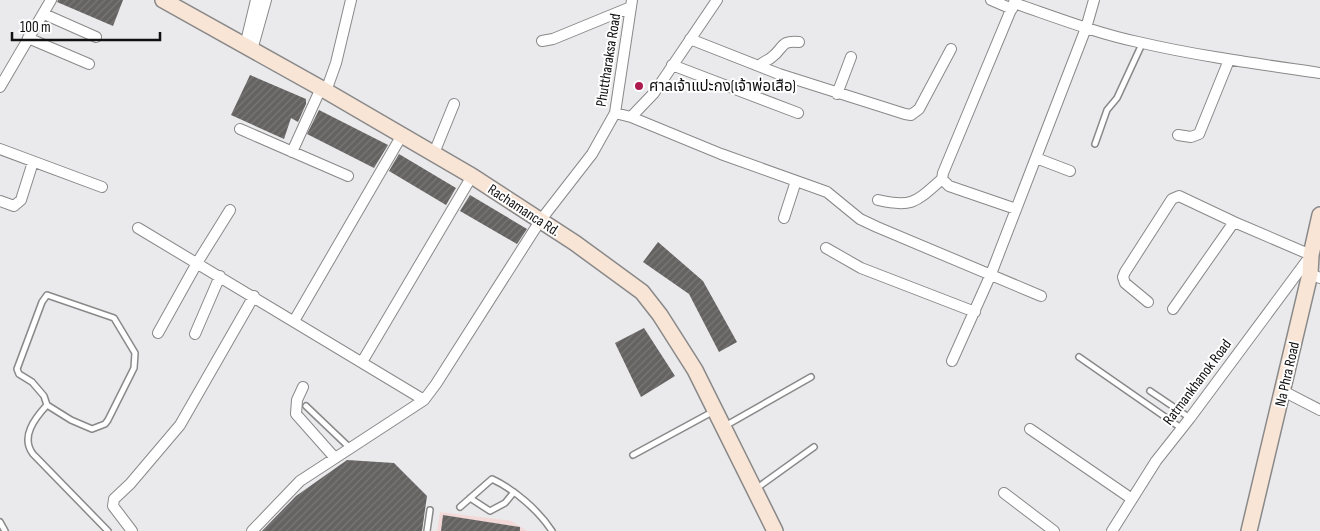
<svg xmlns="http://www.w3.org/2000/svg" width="1320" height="531" font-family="'Sofia Sans Condensed','Noto Sans Thai',sans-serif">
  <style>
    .commercial { fill: #f3d9d7 }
    .building { fill: url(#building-hatch) }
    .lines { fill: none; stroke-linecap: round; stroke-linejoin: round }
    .lane-casing { stroke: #89898a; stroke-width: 8 }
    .street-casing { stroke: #89898a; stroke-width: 12 }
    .secondary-casing { stroke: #89898a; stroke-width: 18 }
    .lane { stroke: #fff; stroke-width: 5 }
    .street { stroke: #fff; stroke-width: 10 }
    .secondary { stroke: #f8e5d6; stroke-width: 15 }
    .poi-dot { fill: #ad1b4e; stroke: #fff; stroke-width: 2 }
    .labels { text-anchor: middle; stroke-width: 4; stroke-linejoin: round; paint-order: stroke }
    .street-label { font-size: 15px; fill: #101010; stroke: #fff }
    .poi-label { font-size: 15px; fill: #101010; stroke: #fff; text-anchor: start }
  </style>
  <defs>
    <pattern id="building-hatch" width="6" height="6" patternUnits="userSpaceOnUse" patternTransform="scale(1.25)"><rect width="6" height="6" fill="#646362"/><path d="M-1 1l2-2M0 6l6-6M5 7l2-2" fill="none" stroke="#797877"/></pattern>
  </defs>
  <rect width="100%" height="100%" fill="#eae9eb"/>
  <!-- commercial -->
  <path class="commercial" d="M440 512 511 521 527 531H437Z"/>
  <!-- building -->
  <path class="building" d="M58 0H123L113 26 57 2Z
    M250 75 306 99V104L298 122 291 118 284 139 231 115Z
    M319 110 388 145 374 168 307 134Z
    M399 154 456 188 446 205 389 171Z
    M470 195 527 229 517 244 460 211Z
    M658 242 703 281 737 342 719 352 689 294 643 262Z
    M644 328 675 376 641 397 615 343Z
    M347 460 394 463 427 496 422 531H262L296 496Z
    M443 515 520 527V531H441Z"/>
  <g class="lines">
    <defs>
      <path id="lane" d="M1095 144 1107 110 1117 98 1142 44
        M47 295 114 318 135 353 134 368 108 420 105 424 92 429 71 420 47 405 44 396 32 382 19 374 17 369 42 302Z
        M1079 357 1181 428
        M1150 391 1190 418
        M47 405C35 418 20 437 33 454L108 531
        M306 406 350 448
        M725 426 811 377
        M633 455 714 411
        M757 488 814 447
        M470 498 490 511 505 503 514 492
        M460 507 492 479C514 489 539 511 552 531
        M0 522 5 531
        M427 531 430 510"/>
      <path id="street" d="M991 0 1012 9
        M1015 0 943 173 942 179 949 186 1016 209
        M1014 3C1055 17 1096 33 1138 42 1198 56 1259 64 1320 73
        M44 14 96 37
        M28 38 89 64
        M690 39 779 74 905 114 911 115 919 109 951 49
        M542 41 553 39 631 7
        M245 46 256 0
        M252 50 266 0
        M672 65 798 113
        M759 66C763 61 768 61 772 57 784 48 780 40 799 42
        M0 87 51 0
        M326 91 336 63 351 0
        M837 94 851 57
        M615 113 631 117 721 154 827 192 860 219 877 227 1041 296
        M631 117 654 93 717 0
        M240 129 348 176
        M1178 135 1191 137 1199 134 1229 60
        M0 149 102 187
        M292 152 321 88
        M434 153 454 104
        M1036 158 1070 171
        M878 200C912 208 916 202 942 179
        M0 201 14 206 21 200 33 162
        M784 218 796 181
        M138 228 424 400
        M826 248 861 268 975 312
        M1310 274 1320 278
        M1173 309 1234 222
        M294 321 402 135
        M158 333 197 263 230 210
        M195 334 220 276
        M952 361 991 274 1086 28 1094 0
        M362 362 472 176
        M303 387 297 400 296 414 335 458
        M1283 391 1320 410
        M1030 429 1132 499
        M1004 493 1054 531
        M132 531 113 506 114 499 130 484 180 425 254 296
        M252 531 300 481 424 400 436 384 540 221 592 154 615 113 632 0
        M1112 531 1156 461 1190 418 1311 255 1234 222 1179 196 1172 199 1125 272 1123 277 1125 283 1148 302"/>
      <path id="secondary" d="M163 0 326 91 472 176 575 243 642 292 660 315 695 370 775 531
        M1249 531 1310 274 1311 255 1320 215"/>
    </defs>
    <!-- lane casing -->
    <use href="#lane" class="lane-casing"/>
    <!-- street casing -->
    <use href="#street" class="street-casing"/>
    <!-- secondary casing -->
    <use href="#secondary" class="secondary-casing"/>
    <!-- lane -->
    <use href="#lane" class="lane"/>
    <!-- street -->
    <use href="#street" class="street"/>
    <!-- secondary -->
    <use href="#secondary" class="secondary"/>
  </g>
  <!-- markers -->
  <circle class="poi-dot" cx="639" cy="86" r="5"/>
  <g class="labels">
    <!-- street labels -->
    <g class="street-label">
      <text transform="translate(608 60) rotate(-81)" y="5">Phuttharaksa Road</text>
      <text transform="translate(524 210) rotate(33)" y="5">Rachamanca Rd.</text>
      <text transform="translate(1287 374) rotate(-77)" y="5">Na Phra Road</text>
      <text transform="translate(1197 382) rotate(-53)" y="5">Ratmankhanok Road</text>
    </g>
    <!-- poi labels -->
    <g class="poi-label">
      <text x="649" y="91">ศาลเจ้าแปะกง(เจ้าพ่อเสือ)</text>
    </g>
  </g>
  <!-- scale -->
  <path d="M12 32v8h148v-8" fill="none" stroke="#101010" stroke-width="2.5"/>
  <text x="20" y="32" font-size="15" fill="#101010" stroke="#ffffff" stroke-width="4" paint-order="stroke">100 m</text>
</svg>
